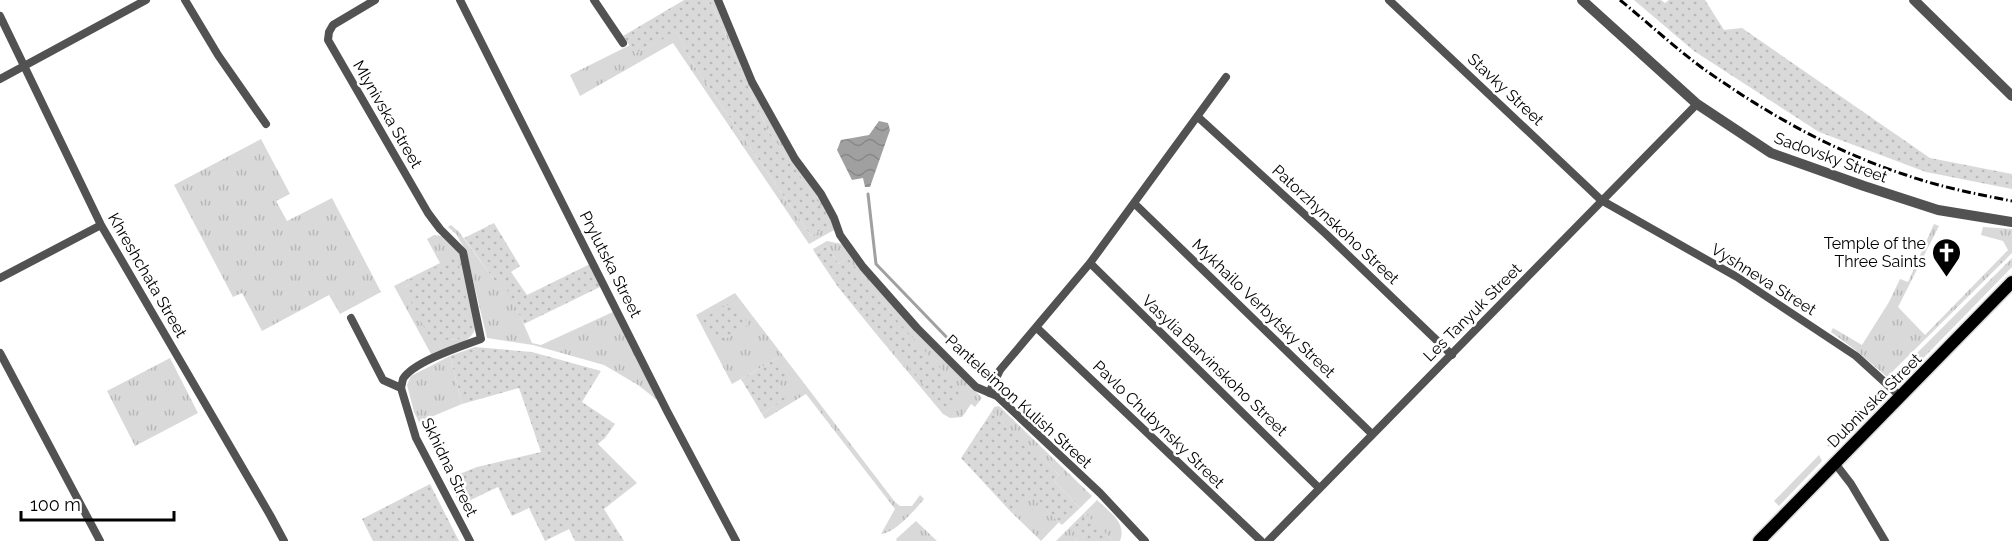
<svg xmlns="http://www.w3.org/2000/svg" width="2012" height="541" font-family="Raleway,sans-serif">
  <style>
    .grass { fill: url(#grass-tufts); fill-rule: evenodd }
    .garden { fill: url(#garden-dots) }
    .water { fill: url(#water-waves) }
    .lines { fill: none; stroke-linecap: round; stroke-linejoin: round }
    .stream { stroke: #a0a0a0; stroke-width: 3 }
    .primary-casing { stroke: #dbdbdb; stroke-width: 15 }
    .minor { stroke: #525252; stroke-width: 8 }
    .tertiary { stroke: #525252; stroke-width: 10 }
    .primary { stroke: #000; stroke-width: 12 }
    .rail { stroke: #000; stroke-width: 3; stroke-dasharray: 9 3 1.5 3; stroke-linecap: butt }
    .labels { text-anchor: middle; stroke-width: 5; stroke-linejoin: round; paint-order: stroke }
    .street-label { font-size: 16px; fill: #000; stroke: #fff }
    .poi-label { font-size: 16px; fill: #000; stroke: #fff; text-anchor: end }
  </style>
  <defs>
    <pattern id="grass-tufts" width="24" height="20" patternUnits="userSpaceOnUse" patternTransform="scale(1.5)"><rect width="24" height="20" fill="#d9d9d9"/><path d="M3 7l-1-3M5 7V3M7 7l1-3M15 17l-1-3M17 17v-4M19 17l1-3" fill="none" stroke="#b8b8b8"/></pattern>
    <pattern id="garden-dots" width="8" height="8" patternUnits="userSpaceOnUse" patternTransform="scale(1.5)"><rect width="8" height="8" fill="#d9d9d9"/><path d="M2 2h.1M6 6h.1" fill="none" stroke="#b8b8b8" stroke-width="1.8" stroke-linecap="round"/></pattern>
    <pattern id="water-waves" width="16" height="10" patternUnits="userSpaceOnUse" patternTransform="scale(1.5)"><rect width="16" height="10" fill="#a0a0a0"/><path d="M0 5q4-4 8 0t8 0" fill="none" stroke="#888"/></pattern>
  </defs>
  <rect width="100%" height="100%" fill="#fff"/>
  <!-- grass -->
  <path class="grass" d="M710 0H715L750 83 832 219 834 230 809 244 673 43 580 96 570 75 630 45 635 53 677 31 689 58 811 236 832 223 767 129Z
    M261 139 290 194 276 201 287 221 332 198 381 292 340 314 329 295 262 331 242 293 233 297 174 185Z
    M1934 224 1939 226 1898 307 1925 335 2008 250 2003 241 1981 235 1983 227 2012 229V253L1887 377 1858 352 1831 332 1833 328 1862 345 1889 302 1900 279 1908 282Z
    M451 225 459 232 495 281 501 277 514 302 532 343 541 345 615 311 657 400 638 385 604 365 533 345 487 338 466 251 456 234 448 227Z
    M434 235 442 236 460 253 476 325C474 344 447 347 431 354L394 286 440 263 427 239ZM409 285 457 340 449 339 404 288Z
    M827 241 842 244 982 398 975 407 971 404 962 417 950 418 943 414 877 335 895 318 847 258 839 264 826 246 815 253 813 249Z
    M2012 258V267L1900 382 1890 380Z
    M735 293 895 502 900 506H912L920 495 924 499C915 510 895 533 881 534L895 509 806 394 765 419 762 414 786 398 778 383V358L732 384 696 315Z
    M450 356 462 404 419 422 414 412 407 385 411 376Z
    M170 358 198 413 135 446 107 391Z
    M1884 387 1887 395 1838 445 1832 447 1827 446Z
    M999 406 1092 496 1080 508 1054 481 1059 475 1022 439 1019 442 992 411 994 407Z
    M1819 455 1822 461 1779 506 1774 501Z
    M1029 494 1059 522 1041 541 1012 513Z
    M1097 500C1109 512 1127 522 1120 541H1113L1085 514 1079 537 1075 541H1056Z
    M916 521 937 541H897L896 539Z"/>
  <!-- garden -->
  <path class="garden" d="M684 0H710L767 129 833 223 811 236 689 58 677 32 635 53 623 36Z
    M1634 0H1661L1665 3 1669 0H1705L1724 30 1742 28 1930 158 2012 174V189L1926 172 1819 132 1694 51Z
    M494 223 520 266 511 272 527 295 590 264 602 286 524 324 501 278 495 281 464 238Z
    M826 246 839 264 847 257 895 318 961 391 950 407 940 405 880 333 877 335 838 287 815 253Z
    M457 256 473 331 457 340 449 339 433 345 404 288 409 285 407 281Z
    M727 305 736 306 749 325 717 344 702 319Z
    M475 347 532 352 601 371 582 402 615 424 605 438 598 444 637 483 604 509 624 541H575L569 529 545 541 529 508 512 516 498 487 460 505 447 479 477 467 541 452 519 388 462 404 450 356Z
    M778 358 789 376 778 383 787 398 762 414 741 379Z
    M992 411 1019 441 1022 438 1059 475 1054 481 1080 508 1062 525 1029 495 1012 513 961 458Z
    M430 484 459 541H373L362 519Z
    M1086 514 1113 541H1075L1079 537 1071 529Z"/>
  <!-- water -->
  <path class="water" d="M879 121 888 123 890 130 870 187H865L863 178 852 180 837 150 841 140 869 135Z"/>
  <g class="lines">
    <!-- stream -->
    <path class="stream" d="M868 194 876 264 957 348"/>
    <defs>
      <path id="primary" d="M1759 541 2012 282"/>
    </defs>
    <!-- primary casing -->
    <use href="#primary" class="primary-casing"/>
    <!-- minor -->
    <path class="minor" d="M185 0 218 55 266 124
      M375 0 333 25 329 32 328 40 428 213 440 229 463 252 481 339C462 346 413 362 403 379 403 379 401 388 401 388
      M460 0 667 411 736 541
      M594 0 623 43
      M718 0 752 82 795 159 821 194 834 218 840 235 863 267 917 328 976 387 997 396 1100 493 1145 541
      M1389 0 1601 200 1737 277 1856 356 1901 397
      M0 16 101 225 270 515 284 541
      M0 79 146 0
      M1198 117 1326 234 1452 355
      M1135 204 1372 434
      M1090 263 1319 488
      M0 278 101 225
      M351 318 383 380 401 388 416 438 470 541
      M1037 328 1261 541
      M0 353 100 541
      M989 393 1000 370 1090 263 1226 77
      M1834 462 1851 484 1885 541
      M1268 541 1697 104"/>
    <!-- tertiary -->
    <path class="tertiary" d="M1582 0 1697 104 1771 153 1864 186 1938 210 2012 222
      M1914 0 2012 96"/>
    <!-- primary -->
    <use href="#primary" class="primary"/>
    <!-- rail -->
    <path class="rail" d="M1620 0C1647 22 1673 46 1701 67 1764 112 1832 151 1906 175 1940 187 1976 194 2012 201"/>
  </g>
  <!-- icons -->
  <defs>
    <symbol id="church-pin" viewBox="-11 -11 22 30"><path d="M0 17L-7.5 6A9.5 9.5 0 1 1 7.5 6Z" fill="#000" stroke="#fff"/><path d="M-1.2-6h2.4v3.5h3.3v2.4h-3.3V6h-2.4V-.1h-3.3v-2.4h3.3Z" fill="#fff"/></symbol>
  </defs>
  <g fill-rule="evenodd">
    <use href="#church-pin" x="1930" y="236" width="33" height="45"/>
  </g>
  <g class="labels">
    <!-- street labels -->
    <g class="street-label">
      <text transform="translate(1506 89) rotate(43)" y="6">Stavky Street</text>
      <text transform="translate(388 114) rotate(60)" y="6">Mlynivska Street</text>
      <text transform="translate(1831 157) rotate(20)" y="6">Sadovsky Street</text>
      <text transform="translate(1336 224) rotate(43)" y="6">Patorzhynskoho Street</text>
      <text transform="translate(611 264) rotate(63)" y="6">Prylutska Street</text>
      <text transform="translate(148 275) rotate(60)" y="6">Khreshchata Street</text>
      <text transform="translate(1764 279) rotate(32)" y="6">Vyshneva Street</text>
      <text transform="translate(1264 308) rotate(44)" y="6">Mykhailo Verbytsky Street</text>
      <text transform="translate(1472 312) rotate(-45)" y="6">Les Tanyuk Street</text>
      <text transform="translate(1215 365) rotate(44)" y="6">Vasylia Barvinskoho Street</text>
      <text transform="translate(1874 400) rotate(-45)" y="6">Dubnivska Street</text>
      <text transform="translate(1019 401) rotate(42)" y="6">Panteleimon Kulish Street</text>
      <text transform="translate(1159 424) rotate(44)" y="6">Pavlo Chubynsky Street</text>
      <text transform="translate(450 467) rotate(64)" y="6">Skhidna Street</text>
    </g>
    <!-- poi labels -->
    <g class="poi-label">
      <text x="1926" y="249">Temple of the<tspan x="1926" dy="18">Three Saints</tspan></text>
    </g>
  </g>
  <!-- scale -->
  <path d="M21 511v9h153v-9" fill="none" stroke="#000000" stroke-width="3"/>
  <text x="30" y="511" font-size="18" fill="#000000" stroke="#ffffff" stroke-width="4.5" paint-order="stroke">100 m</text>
</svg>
